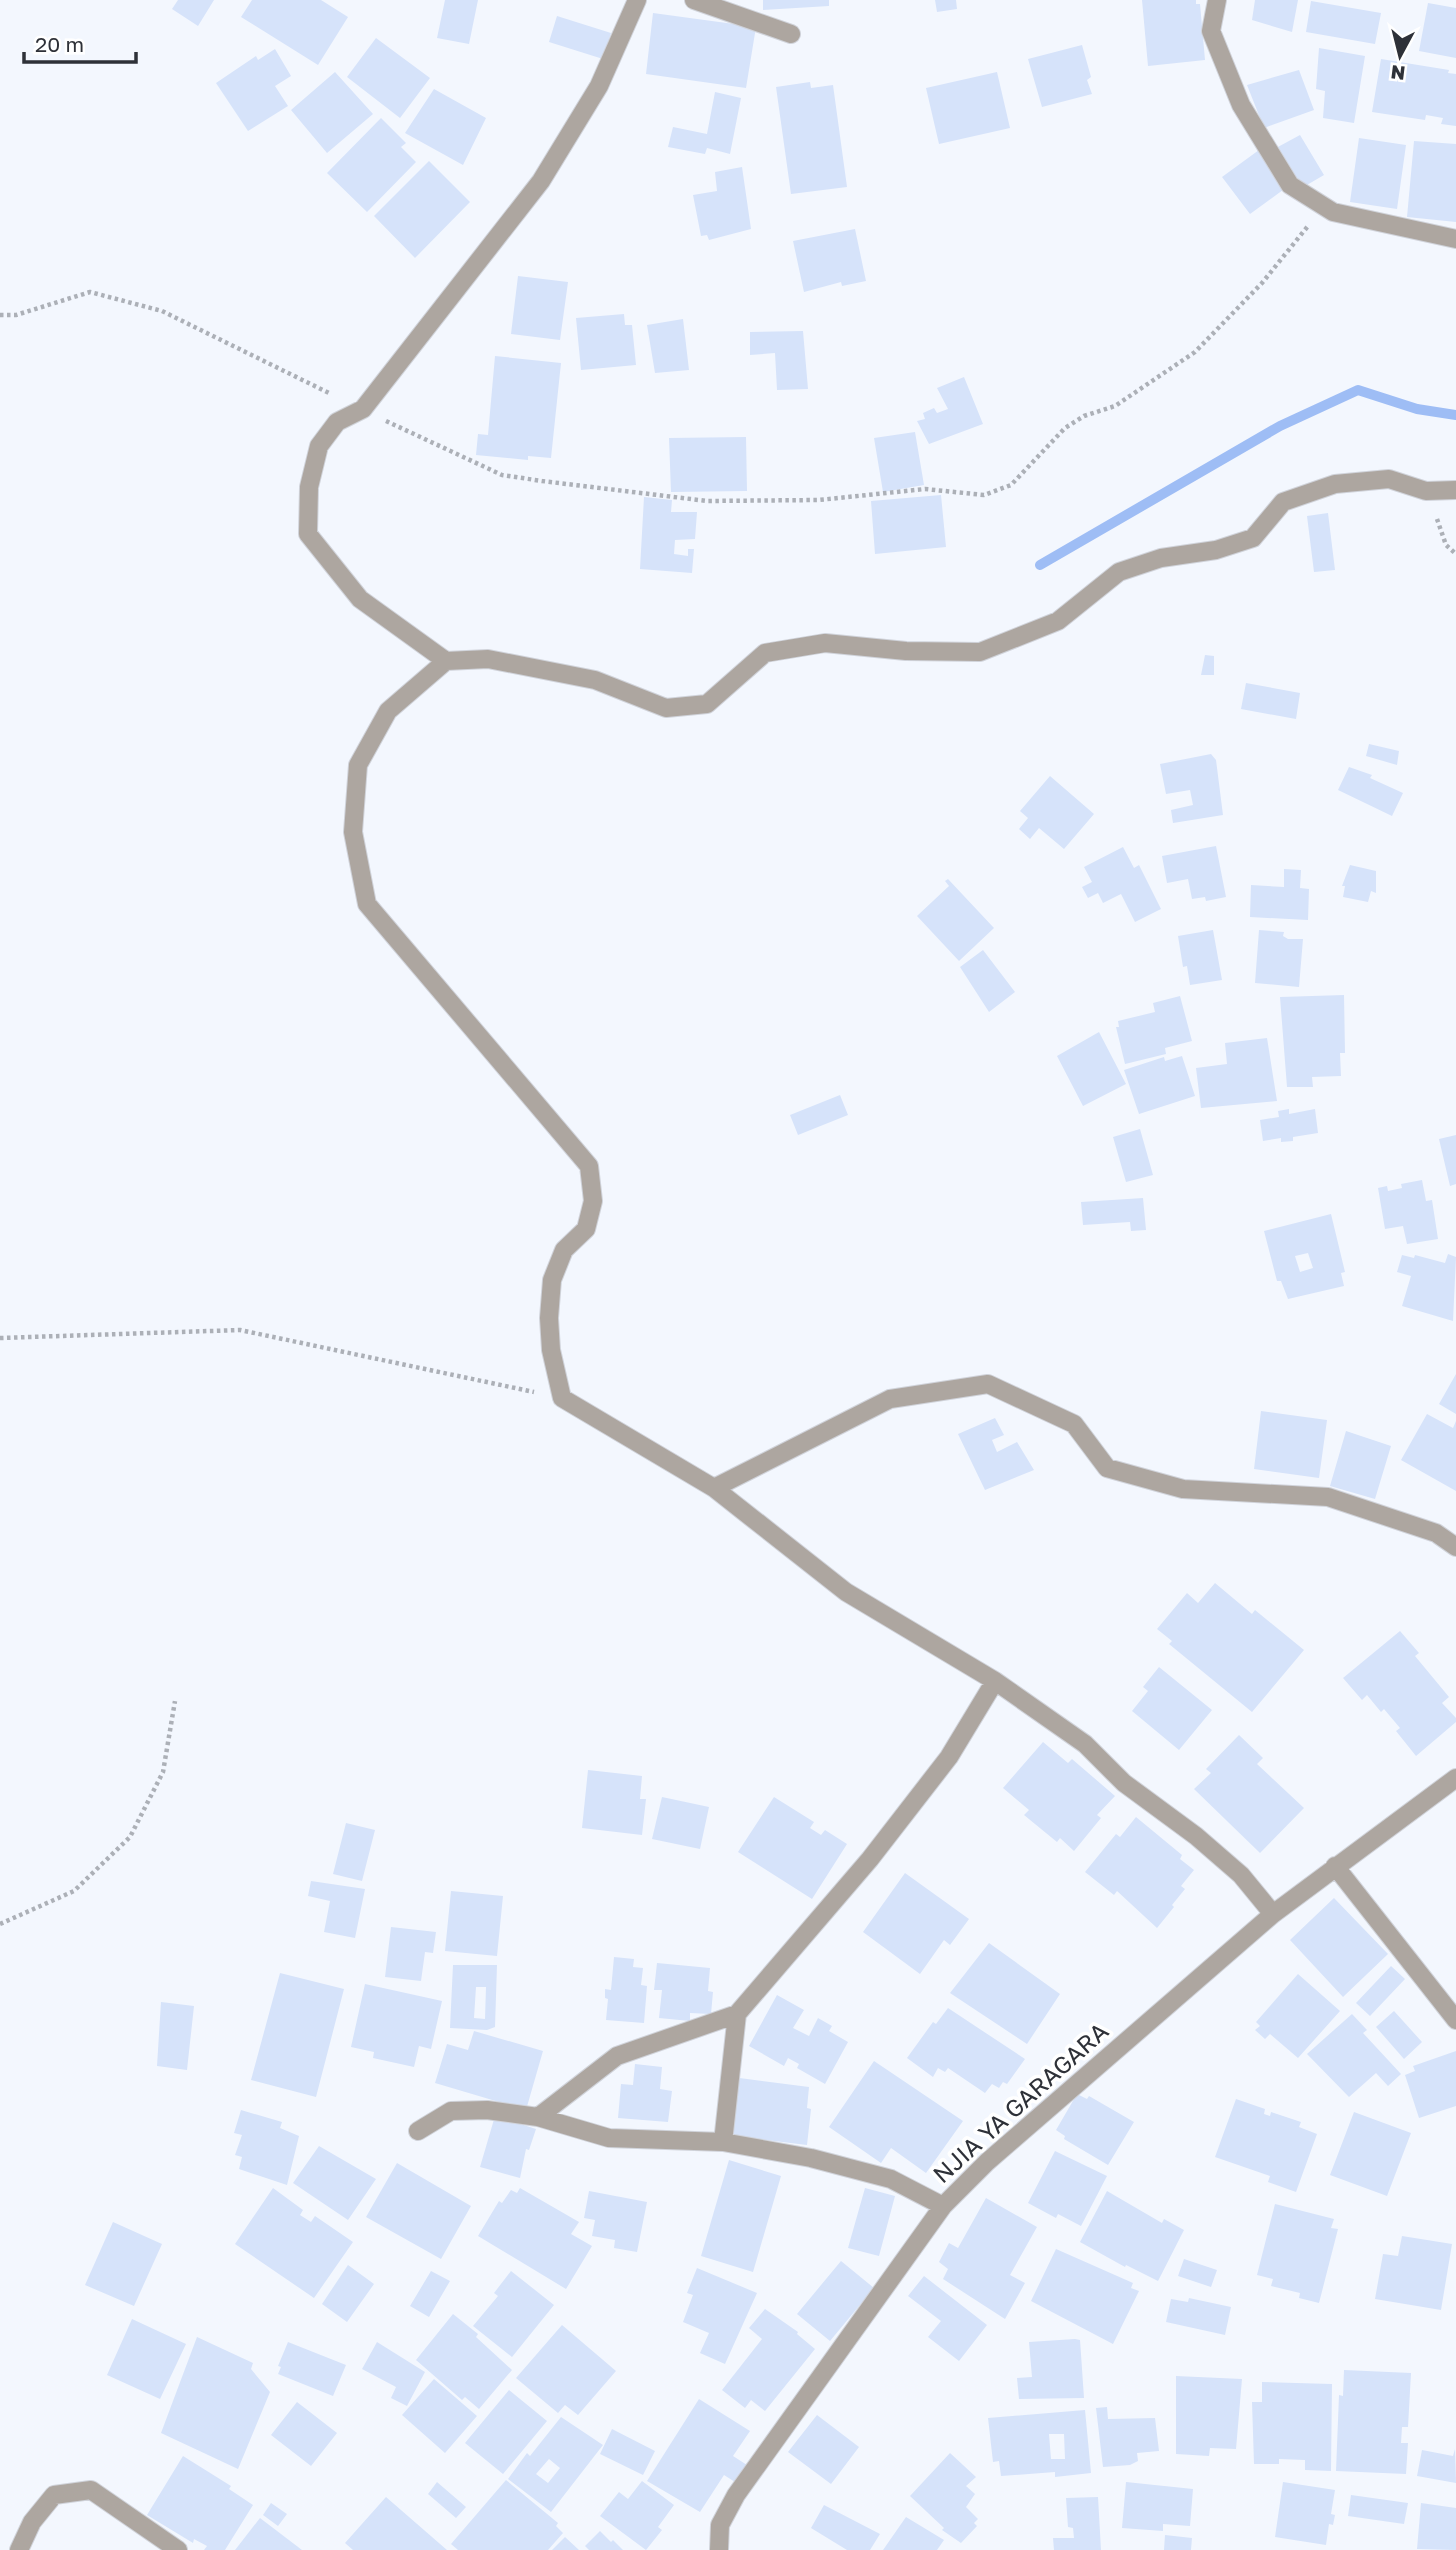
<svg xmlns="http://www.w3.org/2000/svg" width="1456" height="2550" font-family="'Golos Text',sans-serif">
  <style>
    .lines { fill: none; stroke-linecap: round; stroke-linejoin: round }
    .stream { stroke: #9ebdf5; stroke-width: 10 }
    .building { fill: #d6e3fa; fill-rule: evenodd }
    .service-casing { stroke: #d0d3da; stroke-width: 20 }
    .minor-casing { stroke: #d0d3da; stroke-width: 20 }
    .path { stroke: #acb0b7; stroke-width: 4.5; stroke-dasharray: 3.5 3.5; stroke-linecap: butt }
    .service { stroke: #ada6a0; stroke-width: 18 }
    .minor { stroke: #ada6a0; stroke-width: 18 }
    .labels { text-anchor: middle; stroke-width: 7; stroke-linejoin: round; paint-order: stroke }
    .street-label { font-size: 24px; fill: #2e3138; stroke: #fff }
  </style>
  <rect width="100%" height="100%" fill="#f3f7fe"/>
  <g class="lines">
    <!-- stream -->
    <path class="stream" d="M1040 565 1280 426 1358 390 1417 409 1456 415"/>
  </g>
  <!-- building -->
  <path class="building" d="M178 0H214L198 26 172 9Z
    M252 0H321L348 17 318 65 241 17Z
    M445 0H478L469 44 437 38Z
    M763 0H829V6L763 10Z
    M935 0H956L957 9 937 12Z
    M1142 0H1196V4H1200L1205 60 1148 66Z
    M1255 0H1298L1292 32 1252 20Z
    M1311 1 1381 13 1375 44 1306 32Z
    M1428 3 1456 8V58L1419 51Z
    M653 13 756 27 746 88 646 74Z
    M557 16 611 33 603 59 549 42Z
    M376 38 430 78 400 118 347 77Z
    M1082 45 1091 77 1087 80 1092 94 1042 107 1028 59Z
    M1319 48 1365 56 1354 123 1323 118 1325 91 1316 89Z
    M275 49 291 76 275 86 288 106 248 131 216 83 256 56 258 60Z
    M1381 59 1449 70 1448 73 1456 74V126L1441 124 1443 118 1426 115 1425 120 1372 112Z
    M1299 70 1314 110 1264 128 1247 85Z
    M335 72 373 114 327 153 291 110Z
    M997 72 1010 128 939 144 926 88Z
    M810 82 811 88 833 85 847 187 791 194 776 87Z
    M434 89 486 118 463 165 405 133Z
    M715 92 741 98 730 154 707 148 705 154 668 147 673 127 707 134Z
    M381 118 406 143 401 147 416 162 367 212 327 173Z
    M1300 135 1324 175 1300 189 1276 148Z
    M1359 138 1406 145 1397 209 1350 202Z
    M1414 141 1456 144V222L1407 217Z
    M1259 150 1287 187 1250 214 1222 177Z
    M429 161 470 202 415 258 374 216Z
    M742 167 751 229 709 240 707 235 701 236 693 195 717 191 715 172Z
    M855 229 866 281 842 286 841 282 804 292 793 241Z
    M518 276 568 282 560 340 511 334Z
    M624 314 625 325H632L636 365 581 370 576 318Z
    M683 319 689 370 655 373 647 325Z
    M803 331 808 389 777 390 775 353 750 355V332Z
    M495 356 561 363 551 458 528 456V460L476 455 478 434 488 435Z
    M964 377 983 424 929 444 917 421 925 419 923 413 934 408 937 413 948 409 937 388Z
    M915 432 924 485 883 492 874 438Z
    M746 437 747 491 671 492 669 438Z
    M941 495 946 547 875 554 871 501Z
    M644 497 672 500 671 512H697L695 539 675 540 674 554 688 556V549H694L692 573 640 569Z
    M1328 513 1335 570 1314 572 1307 516Z
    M1205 655 1214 656V675H1201Z
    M1246 683 1300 693 1296 719 1241 709Z
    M1369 744 1399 751 1397 765 1366 756Z
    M1211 754 1216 760 1223 815 1173 823 1171 810 1193 805 1190 790 1166 794 1160 764Z
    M1349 767 1372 775 1370 778 1403 793 1392 816 1338 790Z
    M1050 776 1094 814 1064 849 1039 828 1030 839 1019 829 1028 818 1020 811Z
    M1216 846 1226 897 1206 901 1205 897 1192 899 1188 879 1167 883 1162 856Z
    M1123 847 1134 868 1139 865 1161 909 1135 922 1121 894 1103 903 1098 893 1088 898 1082 887 1092 882 1084 867Z
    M1350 865 1376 871V893L1371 891 1368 902 1343 897 1345 886H1342Z
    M1284 869 1301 870 1300 888 1309 889 1308 920 1250 917 1251 885 1284 887Z
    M948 879 994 928 959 961 917 916 949 886 945 881Z
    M1213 930 1222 980 1190 985 1187 966 1183 967 1178 936Z
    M1259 930 1284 932 1283 936 1288 939H1303L1299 987 1255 983Z
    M983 950 1015 992 989 1012 960 967Z
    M1344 995 1345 1053H1340L1341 1076 1312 1077 1313 1087H1287L1280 997Z
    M1180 996 1192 1041 1165 1048 1166 1054 1125 1064 1116 1027H1119L1118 1021 1155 1012 1153 1003Z
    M1099 1032 1126 1084 1083 1106 1057 1056Z
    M1267 1038 1277 1101 1201 1108 1196 1068 1227 1064 1225 1043Z
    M1182 1056 1195 1096 1139 1114 1124 1070 1164 1057 1165 1061Z
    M840 1095 848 1115 798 1135 790 1115Z
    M1289 1109V1114L1315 1109 1318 1133 1293 1137V1141L1281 1142V1138L1263 1141 1260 1120 1279 1117 1278 1111Z
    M1140 1129 1153 1175 1126 1182 1113 1137Z
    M1456 1135V1184L1450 1186 1439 1139Z
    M1422 1180 1426 1201 1432 1200 1438 1239 1407 1244 1403 1226 1385 1229 1378 1188 1387 1186 1388 1191 1402 1188 1401 1184Z
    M1143 1198 1146 1230 1131 1231 1130 1222 1083 1225 1081 1202Z
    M1331 1214 1345 1272 1341 1273 1344 1286 1288 1299 1281 1281H1277L1264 1231ZM1308 1253 1313 1268 1300 1272 1295 1256Z
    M1448 1254 1456 1257 1453 1321 1402 1306 1411 1276 1397 1272 1402 1255 1414 1258 1415 1255 1445 1263Z
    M1456 1374V1414L1439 1404Z
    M1261 1411 1327 1420 1319 1478 1254 1469Z
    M1427 1414 1453 1428 1456 1421V1491L1401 1460Z
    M995 1418 1004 1435 992 1440 997 1452 1017 1442 1034 1470 985 1490 958 1434Z
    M1346 1431 1391 1446 1375 1499 1330 1486Z
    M1215 1583 1252 1614 1255 1610 1304 1650 1252 1712 1169 1644 1172 1641 1157 1629 1187 1593 1198 1603Z
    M1400 1631 1419 1653 1415 1656 1449 1697 1442 1703 1456 1718V1722L1416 1756 1396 1731 1400 1728 1384 1709 1381 1712 1367 1695 1362 1700 1343 1678Z
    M1159 1667 1212 1710 1179 1750 1132 1711 1148 1691 1143 1687Z
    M1239 1735 1263 1758 1257 1764 1304 1808 1260 1853 1194 1789 1211 1773 1206 1769Z
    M1043 1742 1068 1763 1072 1759 1115 1796 1097 1815 1101 1818 1074 1851 1060 1838 1057 1842 1024 1815 1029 1810 1003 1788Z
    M588 1770 642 1776 640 1799H646L642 1835 582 1828Z
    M662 1797 709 1807 700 1849 652 1839Z
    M774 1797 814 1822 810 1828 821 1835 825 1830 847 1844 812 1899 738 1852Z
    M1136 1817 1182 1855 1180 1859 1194 1870 1181 1886 1185 1889 1172 1905 1174 1907 1157 1928 1117 1891 1114 1895 1085 1872 1116 1834 1120 1837Z
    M346 1823 375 1830 362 1881 333 1874Z
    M905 1873 969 1919 950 1945 944 1940 920 1974 863 1932Z
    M311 1881 365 1889 355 1938 324 1932 330 1901 308 1896Z
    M451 1891 503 1896 497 1956 445 1951Z
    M1334 1898 1388 1954 1343 1997 1290 1940Z
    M391 1927 436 1932 433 1953 425 1952 421 1981 385 1977Z
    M989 1943 1060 1994 1027 2044 950 1993Z
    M614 1957 634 1959 633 1967 643 1968 641 1985 647 1986 644 2023 606 2020 608 1999 605 1998V1989L611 1990Z
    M657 1963 710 1968 708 1991 713 1992 711 2014 690 2013V2021L659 2018 662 1990H654Z
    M453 1965H497L495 2027 487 2030 450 2028ZM476 1987H486L485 2019 474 2018Z
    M1391 1966 1405 1979 1370 2016 1356 2003Z
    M280 1973 344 1989 316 2097 251 2080Z
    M1298 1974 1340 2011 1298 2058 1270 2034 1265 2039 1255 2030 1260 2026 1256 2022Z
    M365 1984 442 2001 431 2049 419 2046 414 2067 373 2058 374 2052 351 2047Z
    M777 1995 804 2010 793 2028 809 2036 818 2018 832 2026 829 2031 848 2042 825 2084 797 2068 799 2064 788 2058 784 2066 749 2046Z
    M161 2002 194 2006 187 2070 157 2066Z
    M948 2008 1025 2059 1007 2084 1003 2082 999 2088 992 2084 985 2093 948 2068 945 2072 938 2068 933 2077 907 2058 933 2022 936 2024Z
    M1394 2011 1422 2042 1404 2059 1376 2027Z
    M1352 2014 1367 2030 1363 2033 1401 2074 1388 2086 1376 2073 1349 2097 1307 2054Z
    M474 2031 543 2051 526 2110 435 2083 447 2044 468 2050Z
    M1456 2051V2106L1419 2118 1405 2075 1415 2071 1413 2066Z
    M874 2061 963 2121 926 2173 891 2148 881 2163 829 2127Z
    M635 2064 662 2067 660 2089 672 2091 668 2122 618 2118 621 2084 633 2085Z
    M732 2077 809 2087 807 2108 811 2109 807 2145 725 2135Z
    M1077 2094 1087 2099 1089 2096 1134 2122 1108 2165 1064 2139 1065 2136 1056 2130Z
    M1236 2099 1265 2109 1264 2114 1270 2116 1271 2112 1301 2122 1299 2127 1317 2134 1296 2192 1268 2182 1270 2176 1215 2157Z
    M241 2110 282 2122 280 2128 299 2136 287 2185 239 2169 242 2157 235 2155 242 2135 234 2133Z
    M1354 2112 1411 2133 1387 2196 1330 2175Z
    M495 2116 536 2129 529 2150 526 2149 520 2178 480 2167Z
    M319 2146 376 2179 348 2220 293 2183Z
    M1055 2151 1107 2176 1081 2226 1058 2214 1056 2218 1028 2203Z
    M729 2160 781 2176 753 2272 701 2256Z
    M397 2163 471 2206 441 2259 366 2217Z
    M273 2188 303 2210 300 2215 311 2222 315 2216 353 2242 314 2298 235 2244Z
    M520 2188 579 2222 571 2234 592 2246 566 2289 478 2236 499 2201 502 2203 511 2190 517 2193Z
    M865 2188 895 2196 879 2256 848 2248Z
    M589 2191 647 2202 637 2252 614 2248 615 2240 592 2236 595 2220 584 2218Z
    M1107 2191 1162 2223 1164 2219 1184 2230 1158 2281 1126 2265 1125 2267 1080 2242Z
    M986 2198 1037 2227 1010 2275 1025 2283 1005 2319 943 2279 948 2269 939 2262 949 2243 958 2248Z
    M1275 2204 1334 2219 1331 2228 1338 2229 1319 2303 1299 2298 1300 2293 1271 2286 1273 2279 1257 2275Z
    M113 2222 162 2244 134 2306 85 2285Z
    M1402 2236 1452 2244 1441 2310 1375 2299 1383 2254 1398 2256Z
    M1056 2249 1133 2283 1131 2288 1139 2291 1113 2344 1031 2301Z
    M1184 2259 1217 2270 1211 2287 1178 2276Z
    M841 2261 874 2288 830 2341 797 2314Z
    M348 2265 374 2284 347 2322 322 2304Z
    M697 2268 757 2293 725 2364 700 2353 709 2333 683 2322 693 2295 687 2293Z
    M431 2271 450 2281 429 2317 410 2306Z
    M511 2271 554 2305 512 2357 473 2326 498 2296 494 2293Z
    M924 2276 987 2325 959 2361 928 2337 941 2321 908 2296Z
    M1189 2298 1231 2307 1225 2335 1166 2322 1171 2299 1188 2302Z
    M765 2309 798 2332 797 2334 815 2349 765 2411 751 2400 745 2408 722 2390 762 2339 749 2328Z
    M453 2314 478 2334 476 2337 512 2370 479 2409 465 2397 462 2400 416 2360Z
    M132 2319 186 2344 160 2399 107 2375Z
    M562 2325 616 2371 578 2415 565 2405 558 2413 516 2378Z
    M197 2337 253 2363 251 2369 270 2392 238 2469 161 2433Z
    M1075 2339 1080 2340 1084 2398 1019 2399 1017 2378 1032 2377 1029 2342Z
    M288 2342 346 2365 333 2396 278 2374 281 2367 278 2366Z
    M377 2342 425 2372 407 2406 391 2398 396 2387 362 2369Z
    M1344 2370 1411 2373 1408 2427H1402L1401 2443H1408L1406 2474 1336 2471 1339 2395 1343 2396Z
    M1176 2376 1242 2379 1236 2449 1210 2448 1209 2456 1176 2454Z
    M434 2379 477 2416 445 2453 402 2415Z
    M1262 2382 1332 2384 1331 2471 1305 2470V2460L1279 2459V2464H1254L1252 2402H1262Z
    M509 2390 547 2421 503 2474 465 2443Z
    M699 2399 750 2431 733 2456 747 2465 735 2482 724 2475 700 2512 647 2481Z
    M297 2402 337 2433 311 2466 271 2435Z
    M1107 2407 1108 2419 1155 2418 1159 2451 1137 2453 1138 2461 1130 2465 1103 2467 1096 2408Z
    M1085 2410 1091 2473 1055 2477V2472L1001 2476 999 2461 993 2462 988 2418ZM1049 2434H1064L1065 2459H1051Z
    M817 2415 859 2447 831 2484 788 2452Z
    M561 2417 603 2445 551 2512 508 2479 527 2453 530 2456ZM549 2459 560 2468 548 2483 536 2474Z
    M612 2429 655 2451 643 2475 600 2454Z
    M1455 2449 1456 2483 1417 2476 1422 2450 1453 2456Z
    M950 2453 976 2477 966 2486 975 2494 966 2507 978 2519 974 2523 977 2526 961 2543 942 2530 944 2528 910 2496Z
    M183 2456 231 2486 229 2489 253 2505 225 2550H204L207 2546 194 2539 193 2543 147 2515Z
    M506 2480 558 2523 556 2526 563 2533 548 2550H458L451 2544Z
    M642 2481 674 2505 658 2527 662 2530 646 2550 600 2516 619 2492 628 2499Z
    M437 2482 466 2507 456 2518 428 2494Z
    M1126 2482 1193 2489 1190 2526 1163 2524V2531L1122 2528Z
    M1283 2482 1335 2490 1331 2514 1335 2515 1333 2525 1329 2524 1326 2545 1275 2537Z
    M1351 2495 1408 2503 1404 2524 1348 2516Z
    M386 2497 447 2550H353L345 2543Z
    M1098 2497 1101 2550H1054L1053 2538H1074L1073 2528 1068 2527 1066 2498Z
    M271 2503 287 2514 278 2526 263 2515Z
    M1421 2503 1456 2508V2550L1417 2549Z
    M824 2505 880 2534 870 2550H847L811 2528Z
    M906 2517 944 2540 937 2550H883Z
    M260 2518 302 2550H235Z
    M600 2531 611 2542 613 2540 623 2550H589L585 2546Z
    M1165 2535 1192 2538 1191 2550H1164Z
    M565 2537 579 2550H552Z"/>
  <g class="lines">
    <defs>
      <path id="service" d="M694 0 791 34"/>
      <path id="minor" d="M637 0 599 86 541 181 363 409 337 422 319 446 309 487 308 534 360 599 446 661 388 711 358 765 353 832 367 904 589 1166 593 1201 586 1229 564 1250 552 1280 549 1318 551 1350 562 1398 714 1488 846 1592 995 1681 949 1757 870 1859 737 2014 723 2142
        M1217 0 1211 31 1241 105 1290 185 1333 212 1456 239
        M446 661 488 659 595 680 666 708 707 704 765 653 825 643 906 651 980 652 1058 621 1119 572 1161 558 1216 550 1253 538 1283 502 1335 484 1389 479 1426 491 1456 490
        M714 1488 890 1399 988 1384 1074 1424 1107 1468 1183 1489 1328 1497 1436 1533 1456 1547
        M995 1681 1085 1744 1124 1783 1196 1836 1241 1875 1273 1914
        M1335 1866 1456 2020
        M538 2117 617 2056 737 2014
        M418 2131 451 2111 487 2110 538 2117 609 2138 723 2142 811 2158 891 2179 943 2206
        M19 2550 32 2522 54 2495 91 2490 178 2550
        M719 2550 720 2525 736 2495 943 2206 987 2162 1273 1914 1456 1778"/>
    </defs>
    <!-- service casing -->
    <use href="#service" class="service-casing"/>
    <!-- minor casing -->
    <use href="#minor" class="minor-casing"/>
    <!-- path -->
    <path class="path" d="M0 315H16L90 292 162 311 331 394
      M386 421 502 475 542 481 707 501 819 500 925 489 984 495 1011 485 1065 428 1084 416 1115 406 1195 352 1262 283 1308 226
      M1437 519 1446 545 1456 554
      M0 1338 240 1330 534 1392
      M0 1924 74 1891 130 1837 163 1772 175 1701"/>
    <!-- service -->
    <use href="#service" class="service"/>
    <!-- minor -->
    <use href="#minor" class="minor"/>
  </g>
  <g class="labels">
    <!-- street labels -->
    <g class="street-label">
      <text transform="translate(1021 2103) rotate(-42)" y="8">NJIA YA GARAGARA</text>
    </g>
  </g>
  <!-- north arrow -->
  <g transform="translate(1400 56) rotate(187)" stroke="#ffffff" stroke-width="5" paint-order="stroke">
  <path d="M0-5L12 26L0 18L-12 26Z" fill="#2e3138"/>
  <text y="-10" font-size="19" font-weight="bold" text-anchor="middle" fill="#2e3138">N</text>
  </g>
  <!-- scale -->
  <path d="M24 52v10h112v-10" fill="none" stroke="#2e3138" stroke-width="3.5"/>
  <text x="35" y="52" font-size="21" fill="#2e3138" stroke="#ffffff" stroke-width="5" paint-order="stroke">20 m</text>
</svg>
